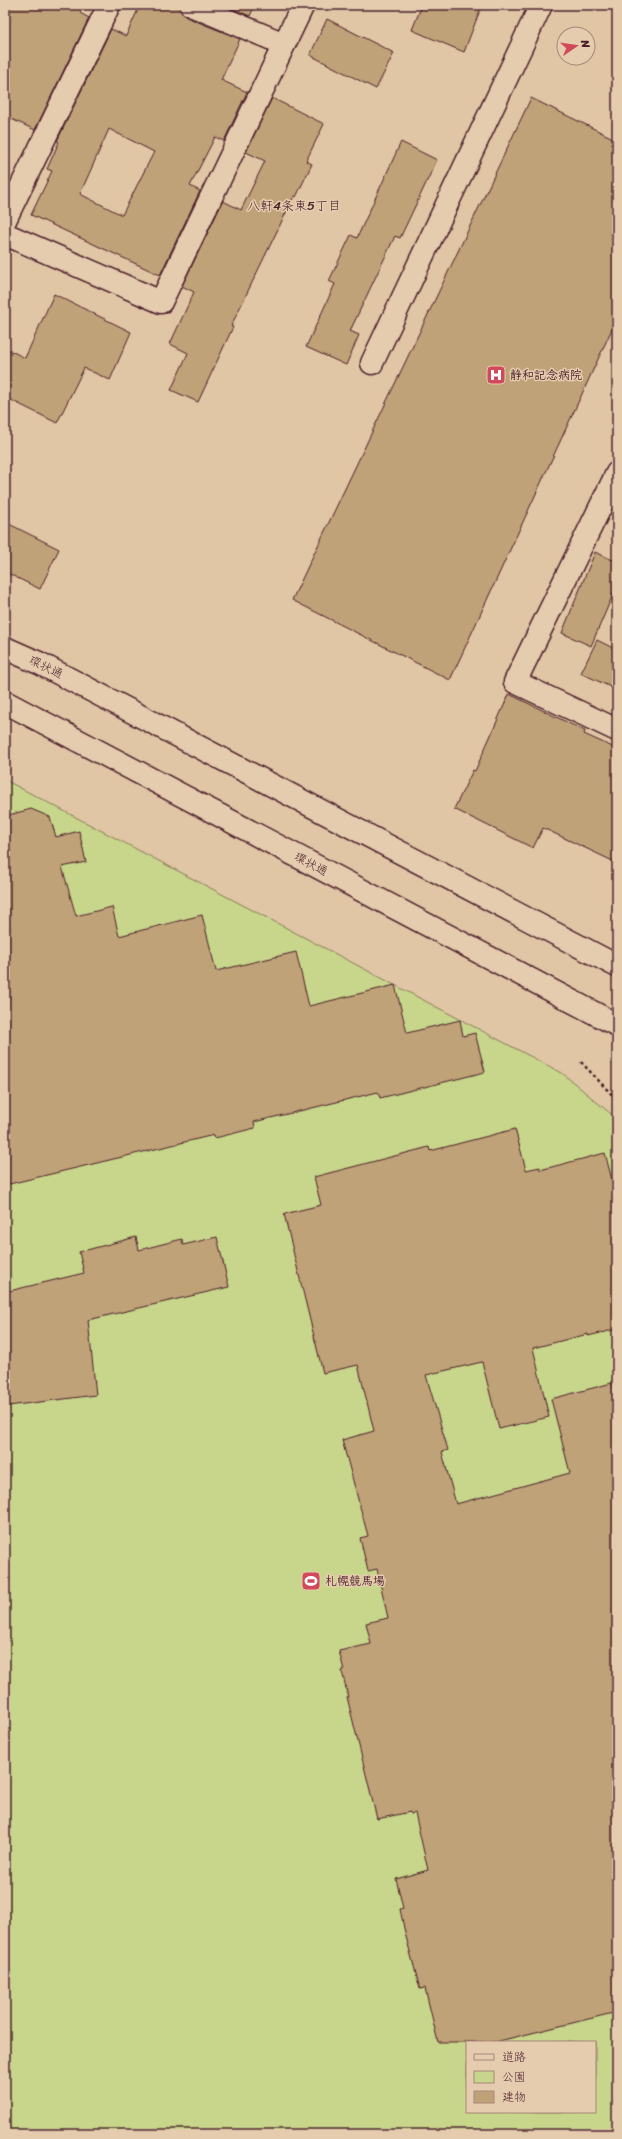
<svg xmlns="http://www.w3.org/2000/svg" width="622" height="2139" font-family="Sriracha,'Klee One',sans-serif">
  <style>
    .green { fill: #c7d68a; stroke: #887a5a; fill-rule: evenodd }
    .building { fill: #c0a278; stroke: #4a1f2b; fill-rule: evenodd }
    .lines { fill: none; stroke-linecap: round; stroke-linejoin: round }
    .minor-casing { stroke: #4a1f2b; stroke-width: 25 }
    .path { stroke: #4a1f2b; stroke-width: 2.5; stroke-dasharray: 3 3; stroke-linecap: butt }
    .minor { stroke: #e6ccae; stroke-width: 22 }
    .labels { text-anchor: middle; stroke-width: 3; stroke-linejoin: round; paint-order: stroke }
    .poi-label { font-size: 12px; font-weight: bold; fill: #4a1f2b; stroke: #e6ccae; text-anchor: start }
    .street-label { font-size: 12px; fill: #4a1f2b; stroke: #e6ccae }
    .neighbourhood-label { font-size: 13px; fill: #4a1f2b; stroke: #e6ccae }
  </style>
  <rect width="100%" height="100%" fill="#e0c6a5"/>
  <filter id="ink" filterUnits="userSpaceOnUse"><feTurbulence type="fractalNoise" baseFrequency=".025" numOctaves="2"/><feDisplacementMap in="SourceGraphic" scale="8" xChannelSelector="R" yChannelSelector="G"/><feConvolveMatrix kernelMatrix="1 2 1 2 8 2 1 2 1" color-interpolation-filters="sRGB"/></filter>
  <g filter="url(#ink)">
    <!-- green -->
    <path class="green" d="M5 780 562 1073 617 1119V2134H5ZM467 2042H595V2112H467Z"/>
    <!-- building -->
    <path class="building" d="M5 5H84L80 13 89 18 35 130 5 116Z
      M140 5H179L181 12 186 17 240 39 221 80 247 92 224 141 215 137 190 186 200 191 160 275 31 215 52 171 47 169 59 142 57 141 111 29 126 36ZM109 129 154 152 122 215 80 194Z
      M223 5H255L250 16Z
      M422 5H482L464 52 412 30Z
      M327 19 394 53 376 89 310 55Z
      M272 98 324 124 306 161 312 164 296 197 294 196 231 326 233 327 198 402 171 390 188 353 170 344 194 292 182 286 223 201 241 210 265 161 246 152Z
      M531 98 617 140V318L450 680 292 600Z
      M401 142 437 160 400 238 395 236 350 331 359 335 346 365 306 347 335 284 329 281 351 235 357 238Z
      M54 294 131 332 110 380 84 368 57 423 5 397V348L25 358Z
      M5 522 59 549 40 589 5 572Z
      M595 552 617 562V585L591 646 562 633Z
      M597 640 617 650V690L581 673Z
      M509 694 585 731 584 734 617 749V863L543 828 533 848 454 809 473 770 475 771Z
      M31 809 50 817 56 837 79 831 86 862 62 867 76 916 112 907 119 936 202 915 216 971 296 952 309 1006 395 985 407 1033 460 1020 463 1036 475 1033 485 1072 380 1098 378 1092 254 1122 255 1128 215 1138 214 1135 5 1185V816Z
      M515 1129 526 1170 540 1167V1170L605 1153 617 1199V1329L588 1336V1334L533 1348 549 1417 499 1429 482 1362 426 1375 448 1450 442 1452 456 1504 570 1473 551 1399 612 1383 617 1401V2012L495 2042H438L425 1988 420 1989 405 1933 400 1909 403 1908 396 1879 428 1870 415 1813 411 1814 410 1812 377 1819 347 1697H348L342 1671 344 1670 339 1651 371 1644 366 1623 388 1618 377 1569 368 1571 360 1538 368 1536 342 1440 374 1431 358 1365 323 1373 284 1214 321 1205 314 1177 429 1147 430 1151Z
      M136 1237 139 1250 182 1239 183 1245 217 1237 229 1287 88 1320 96 1395 8 1406 5 1377V1292L84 1273 79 1252Z"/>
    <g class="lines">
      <defs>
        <path id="minor" d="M191 5 284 44
          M5 220 109 5
          M5 234 161 302 303 5
          M372 363 541 5
          M617 473 515 682 617 730
          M5 648 39 663 617 966
          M5 702 617 1025"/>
      </defs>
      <!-- minor casing -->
      <use href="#minor" class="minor-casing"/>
      <!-- path -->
      <path class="path" d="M581 1062 617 1100"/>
      <!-- minor -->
      <use href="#minor" class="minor"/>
    </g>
  </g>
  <!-- icons -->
  <defs>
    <symbol id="hospital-square" viewBox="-11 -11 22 22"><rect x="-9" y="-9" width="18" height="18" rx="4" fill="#d1495b" stroke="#e6ccae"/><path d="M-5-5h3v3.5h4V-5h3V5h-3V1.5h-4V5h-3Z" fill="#fff"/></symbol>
    <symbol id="stadium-square" viewBox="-11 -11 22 22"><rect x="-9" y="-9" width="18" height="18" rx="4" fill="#d1495b" stroke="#e6ccae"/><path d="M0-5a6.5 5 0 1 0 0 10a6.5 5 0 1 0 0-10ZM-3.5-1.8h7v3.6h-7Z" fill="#fff"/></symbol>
  </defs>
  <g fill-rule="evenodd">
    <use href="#hospital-square" x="485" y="364" width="22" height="22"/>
    <use href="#stadium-square" x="300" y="1570" width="22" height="22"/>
  </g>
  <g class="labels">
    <!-- poi labels -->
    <g class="poi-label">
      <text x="510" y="379">静和記念病院</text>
      <text x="325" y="1585">札幌競馬場</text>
    </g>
    <!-- street labels -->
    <g class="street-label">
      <text transform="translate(46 667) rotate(26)" y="4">環状通</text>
      <text transform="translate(311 864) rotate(28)" y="4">環状通</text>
    </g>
    <!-- neighbourhood labels -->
    <g class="neighbourhood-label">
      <text x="294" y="210">八軒4条東5丁目</text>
    </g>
  </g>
  <!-- margin -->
  <rect width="622" height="2139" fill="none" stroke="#e6ccae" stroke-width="20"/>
  <rect x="10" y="10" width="602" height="2119" fill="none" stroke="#4a1f2b" stroke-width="1.5" filter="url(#ink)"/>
  <!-- legend -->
  <rect x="466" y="2041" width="130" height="72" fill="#e6ccae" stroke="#a8877a"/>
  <rect x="474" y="2054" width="20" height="6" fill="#e6ccae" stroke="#a8877a"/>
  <text x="502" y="2061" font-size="12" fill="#4a1f2b">道路</text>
  <rect x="474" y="2071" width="20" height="12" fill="#c7d68a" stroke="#a8877a"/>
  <text x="502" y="2081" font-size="12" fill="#4a1f2b">公園</text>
  <rect x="474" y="2091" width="20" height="12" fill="#c0a278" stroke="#a8877a"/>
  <text x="502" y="2101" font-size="12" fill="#4a1f2b">建物</text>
  <!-- north arrow -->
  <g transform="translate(576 46) rotate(77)"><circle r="19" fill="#e6ccae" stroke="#a8877a"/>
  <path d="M0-3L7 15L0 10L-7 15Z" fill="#d1495b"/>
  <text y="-6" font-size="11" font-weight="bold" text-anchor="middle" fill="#4a1f2b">N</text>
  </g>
</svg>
